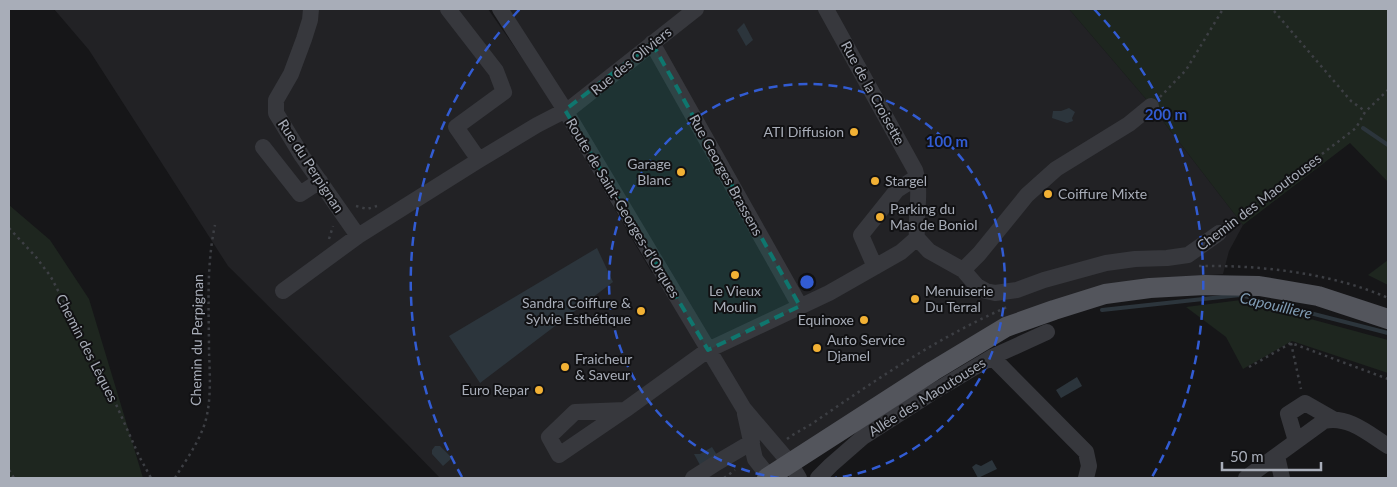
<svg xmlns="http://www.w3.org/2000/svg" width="1397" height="487" font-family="Lato,sans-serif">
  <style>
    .built { fill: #222225 }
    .green { fill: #1e261f }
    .water { fill: #2c353c }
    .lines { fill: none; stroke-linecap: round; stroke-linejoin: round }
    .stream { stroke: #2c353c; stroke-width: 4 }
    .path { stroke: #3d3f44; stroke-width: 2.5; stroke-dasharray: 2.5 4; stroke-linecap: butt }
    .minor { stroke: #37383d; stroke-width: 16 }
    .major { stroke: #53555c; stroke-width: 20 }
    .marked { fill: #0f766e; fill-opacity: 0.2; stroke: #0f766e; stroke-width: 4; stroke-dasharray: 10 6; stroke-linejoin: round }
    .ring { fill: none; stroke: #325cd3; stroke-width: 2.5; stroke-dasharray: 9 6 }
    .poi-dot { fill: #f2b134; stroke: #111113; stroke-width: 2 }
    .labels { text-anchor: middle; stroke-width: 4; stroke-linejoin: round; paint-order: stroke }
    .street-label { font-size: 14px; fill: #a8adb8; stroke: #111113 }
    .poi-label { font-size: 14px; fill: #a8adb8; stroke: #111113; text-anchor: start }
    .water-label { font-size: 15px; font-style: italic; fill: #7f9bb3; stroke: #111113 }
    .centre { fill: #325cd3; stroke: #111113; stroke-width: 2.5 }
    .ring-label { font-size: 15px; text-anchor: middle; font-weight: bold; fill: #325cd3; stroke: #111113; stroke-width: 4; stroke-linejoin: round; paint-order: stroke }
  </style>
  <rect width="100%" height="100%" fill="#161618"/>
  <!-- built -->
  <path class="built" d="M54 9H488L546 92 652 273 665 268 507 9H1069L1146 99 1243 225 1229 251 1223 274 1110 284 1009 318 763 478H440L403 440 228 266 89 50Z"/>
  <!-- green -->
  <path class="green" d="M1069 9H1388V182L1350 143 1243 225 1146 99Z
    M9 205 50 240 89 299 143 478H9Z
    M1388 260V285L1368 275Z
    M1241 300 1388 340V373L1292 341 1243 369 1226 337 1186 307Z"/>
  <!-- water -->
  <path class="water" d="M744 23 753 40 746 46 737 30Z
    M1069 108 1075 112 1072 118 1073 121 1067 123 1052 118 1053 111H1061Z
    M597 248 613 282 480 383 449 336Z
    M1077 377 1082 386 1061 398 1056 390Z
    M435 446H440L452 458 443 466 432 454V450Z
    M712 447 717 455 700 465 694 454H700Z
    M992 460 997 469 978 478 972 467 976 464 981 466Z"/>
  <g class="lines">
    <!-- stream -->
    <path class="stream" d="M1363 128 1388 145
      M1102 310 1240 295 1388 333"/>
    <!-- path -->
    <path class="path" d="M1274 11 1351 101 1365 111
      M1160 97 1186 70 1223 9
      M356 206 367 209 377 206
      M1229 225 1356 128 1365 112 1388 90
      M9 228 36 257 51 277 111 393 139 456 151 478
      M329 239 333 226
      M1199 266C1260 265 1332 273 1388 298
      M1291 343 1301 389
      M1249 367 1291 343 1388 379
      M787 439C796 432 806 428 816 421 877 379 939 337 1007 307
      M9 470 14 478
      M175 478C184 463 195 448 202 431 212 408 210 377 209 352 209 309 206 267 215 225
      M724 478 735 470"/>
    <!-- minor -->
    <path class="minor" d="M311 9 310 20 304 39 291 74 276 100V113L302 156 358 236
      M448 9 496 71 504 92 456 127 479 160
      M500 9 565 110 744 409 790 463 799 478
      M826 9 915 170C922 192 915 216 917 238
      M652 43 800 306
      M263 147 300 194 320 181
      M917 238 929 251 963 270 977 286 986 291 995 293 1017 290 1044 280 1106 263 1135 259 1167 258 1188 255 1219 233
      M875 267 861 235 897 190 917 177
      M963 270 979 254 1027 195 1056 169 1129 124 1151 106
      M283 291 358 236 479 160 537 125 572 107 696 9
      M992 357 1086 452 1089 466 1086 478
      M625 410 575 412 549 437 559 455 625 410 708 350 829 293 901 252 917 238
      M745 414 755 459 770 478
      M1296 441 1288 414 1305 403 1333 419
      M1277 456 1282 478
      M693 478 718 462 752 442
      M818 478 831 465 863 437 930 394 992 357 1047 332
      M1246 478 1324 421C1348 415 1369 434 1388 446"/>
    <!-- major -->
    <path class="major" d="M767 478 933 371 1006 327 1054 310 1105 294 1150 288 1205 285 1259 286 1318 296 1388 319"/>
  </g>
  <!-- marked area -->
  <path class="marked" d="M652 43 800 306 708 350 565 110Z"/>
  <!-- distance rings -->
  <g class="ring">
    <path d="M779 478A198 198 0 1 1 835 478"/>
    <path d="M462 477A396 396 0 0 1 520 9M1094 9A396 396 0 0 1 1152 477"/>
  </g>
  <!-- markers -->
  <g class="poi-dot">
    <circle cx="854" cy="132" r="5"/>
    <circle cx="681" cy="172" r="5"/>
    <circle cx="875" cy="181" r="5"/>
    <circle cx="1048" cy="194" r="5"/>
    <circle cx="880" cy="217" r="5"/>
    <circle cx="735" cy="275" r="5"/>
    <circle cx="915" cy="299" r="5"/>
    <circle cx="641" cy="311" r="5"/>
    <circle cx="864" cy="320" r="5"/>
    <circle cx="817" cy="348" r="5"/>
    <circle cx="565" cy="367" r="5"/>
    <circle cx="539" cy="390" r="5"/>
  </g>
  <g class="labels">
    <!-- street labels -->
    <g class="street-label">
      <text transform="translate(631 61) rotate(-39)" y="5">Rue des Oliviers</text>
      <text transform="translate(873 93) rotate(61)" y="5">Rue de la Croisette</text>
      <text transform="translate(311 166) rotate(57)" y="5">Rue du Perpignan</text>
      <text transform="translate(726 175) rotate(61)" y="5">Rue Georges Brassens</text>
      <text transform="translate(1259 202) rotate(-37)" y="5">Chemin des Maoutouses</text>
      <text transform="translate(623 208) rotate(59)" y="5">Route de Saint-Georges-d'Orques</text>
      <text transform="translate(197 340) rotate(-89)" y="5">Chemin du Perpignan</text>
      <text transform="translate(87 348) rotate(63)" y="5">Chemin des Lèques</text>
      <text transform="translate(927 397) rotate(-32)" y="5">Allée des Maoutouses</text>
    </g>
    <!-- poi labels -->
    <g class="poi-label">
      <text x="844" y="137" text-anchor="end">ATI Diffusion</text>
      <text x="671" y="169" text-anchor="end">Garage<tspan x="671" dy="16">Blanc</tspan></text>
      <text x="885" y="186">Stargel</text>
      <text x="1058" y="199">Coiffure Mixte</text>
      <text x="890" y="214">Parking du<tspan x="890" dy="16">Mas de Boniol</tspan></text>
      <text x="735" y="296" text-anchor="middle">Le Vieux<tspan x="735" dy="16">Moulin</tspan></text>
      <text x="925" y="296">Menuiserie<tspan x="925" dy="16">Du Terral</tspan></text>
      <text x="631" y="308" text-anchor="end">Sandra Coiffure &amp;<tspan x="631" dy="16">Sylvie Esthétique</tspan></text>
      <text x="854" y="325" text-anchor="end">Equinoxe</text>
      <text x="827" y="345">Auto Service<tspan x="827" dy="16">Djamel</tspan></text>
      <text x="575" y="364">Fraicheur<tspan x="575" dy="16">&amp; Saveur</tspan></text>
      <text x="529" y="395" text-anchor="end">Euro Repar</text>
    </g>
    <!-- water labels -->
    <g class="water-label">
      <text transform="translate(1276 306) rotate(13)" y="5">Capouilliere</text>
    </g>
  </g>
  <circle cx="807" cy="282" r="8" class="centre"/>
  <g class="ring-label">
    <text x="1166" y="120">200 m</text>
    <text x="947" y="147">100 m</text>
  </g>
  <!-- border -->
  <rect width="1397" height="487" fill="none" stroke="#a8adb8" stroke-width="20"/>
  <!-- scale -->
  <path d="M1222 462v8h99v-8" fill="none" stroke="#a8adb8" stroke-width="2.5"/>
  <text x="1230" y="462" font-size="15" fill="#a8adb8" stroke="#111113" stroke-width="4" paint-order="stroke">50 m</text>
</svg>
